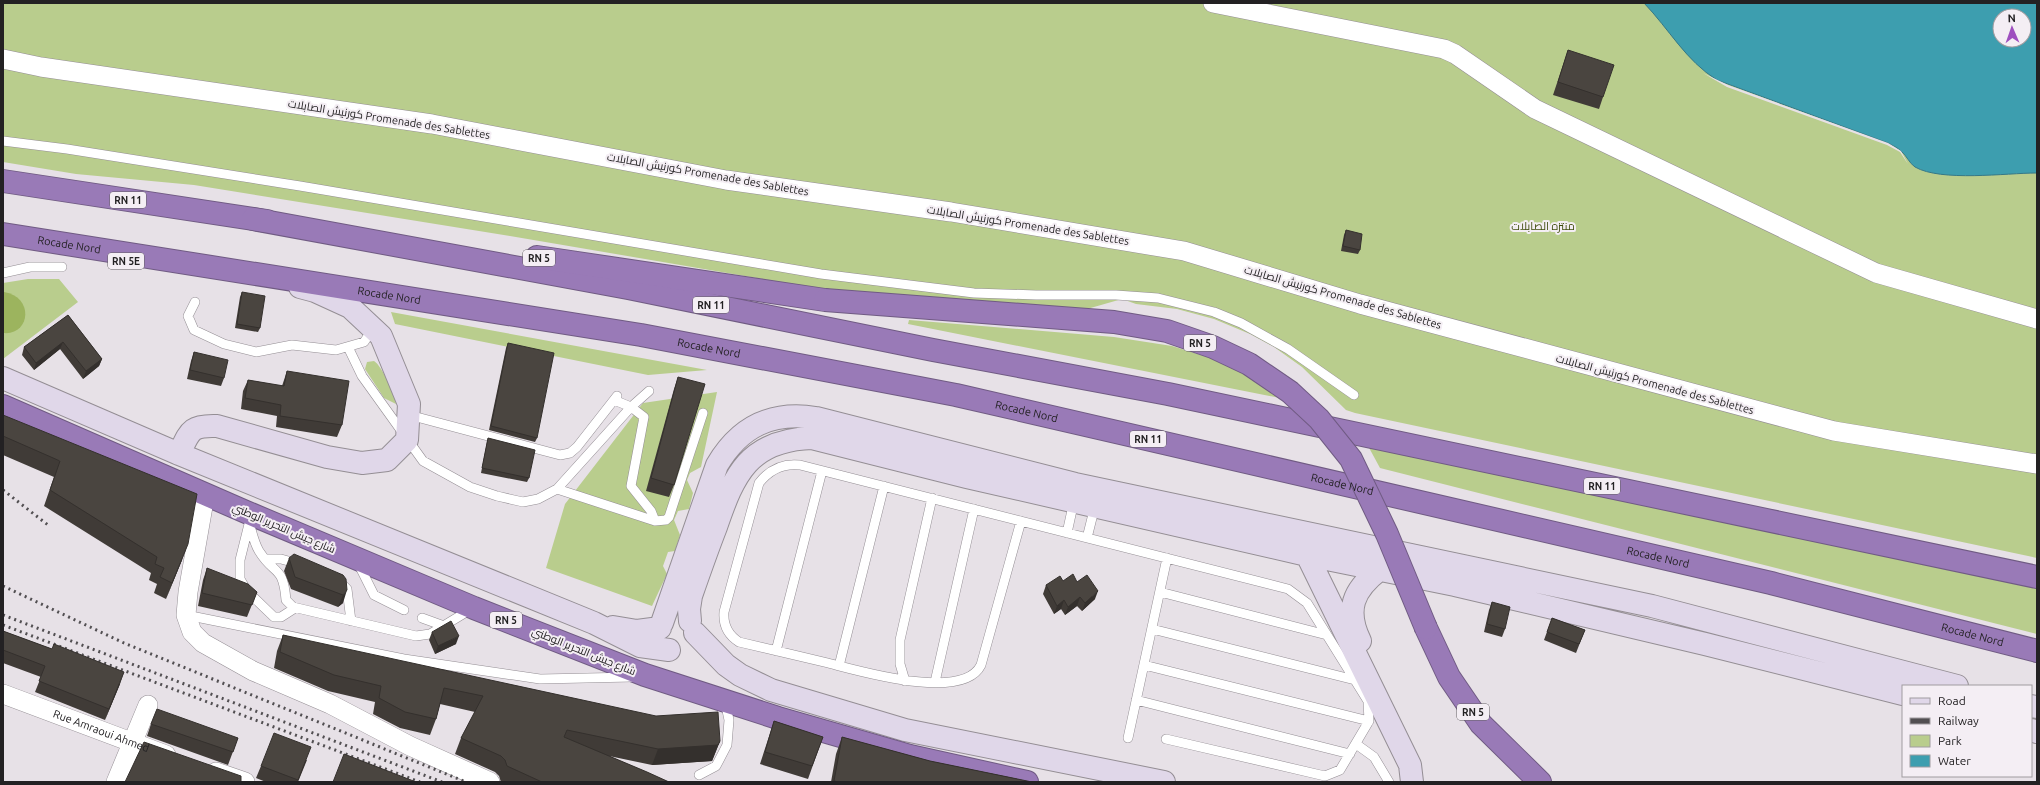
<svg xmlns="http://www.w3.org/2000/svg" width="2040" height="785" font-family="Ubuntu,Cairo,sans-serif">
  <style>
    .green { fill: #b9cd8d }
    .forest { fill: #9cb45e }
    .water { fill: #3d9eaf; stroke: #357885; fill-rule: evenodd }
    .pier { fill: #e7e1e7 }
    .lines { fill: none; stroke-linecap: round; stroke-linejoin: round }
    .lane-casing { stroke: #948e94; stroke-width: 10 }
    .street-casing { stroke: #948e94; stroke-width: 20 }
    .secondary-casing { stroke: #948e94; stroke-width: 24 }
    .highway-casing { stroke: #705b83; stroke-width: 24 }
    .lane { stroke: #fff; stroke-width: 9 }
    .street { stroke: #fff; stroke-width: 19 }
    .secondary { stroke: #e0d7e9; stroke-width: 22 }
    .highway { stroke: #997ab7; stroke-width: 22 }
    .rail { stroke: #524f52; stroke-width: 3; stroke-dasharray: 2 4; stroke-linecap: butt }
    .highway-bridge-casing { stroke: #705b83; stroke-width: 24; stroke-linecap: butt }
    .highway-bridge { stroke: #997ab7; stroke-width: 22 }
    .wall { fill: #403b37 }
    .shaded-wall { fill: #34302d }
    .building { fill: #4a4540; stroke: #34302d }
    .labels { text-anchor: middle; stroke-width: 4; stroke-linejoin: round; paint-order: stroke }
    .shield { fill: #f4eef4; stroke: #625e62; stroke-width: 1 }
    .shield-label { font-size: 10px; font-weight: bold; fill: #232123 }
    .street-label { font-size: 11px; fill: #232123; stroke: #f4eef4 }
    .park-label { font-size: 11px; fill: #3e4c0c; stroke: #f4eef4 }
  </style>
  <rect width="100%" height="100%" fill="#e7e1e7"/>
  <!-- green -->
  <path class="green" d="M3 3H1644C1669 28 1687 61 1717 80L1888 143C1892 145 1898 148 1901 151 1907 156 1909 163 1915 167 1941 182 2006 173 2037 173V558L1355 413 1346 410 1302 367 1274 347 1250 334 1214 319 1177 309 1136 304 1122 299 1080 311 827 290 510 236 194 185 76 174 3 162Z
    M28 279H59L78 302 3 359V283Z
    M391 312 707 370 648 375 395 324Z
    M909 320 1114 337 1172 346 1214 359 1252 377 1285 399 908 324Z
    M374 361C382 366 395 394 396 404L384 398 365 369 367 362Z
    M717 392 701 467 690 473 687 480 693 493 689 509 678 511 674 520 680 535 675 551 668 552 663 566 667 574 652 606 546 568 565 504 643 403Z
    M1367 444 2037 588V634L1380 468Z"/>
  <!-- forest -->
  <path class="forest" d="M4 292C35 297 30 336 3 333V293Z"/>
  <!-- water -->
  <path class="water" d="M1644 3H2037V173C2006 173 1941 182 1915 167 1909 163 1907 156 1901 151 1898 148 1892 145 1888 143L1717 80C1686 61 1669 29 1644 3ZM2000 16H2024V40H2000Z"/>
  <!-- pier -->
  <path class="pier" d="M1703 73 1728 85 1888 143 1901 151 1908 164 1900 152 1887 145 1727 87Z"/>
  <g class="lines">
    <defs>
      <path id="lane" d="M3 141 67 149 300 186 821 274 974 293 1036 295H1116L1158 298 1214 312 1241 323 1288 349 1354 395
        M3 273 30 267H62
        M195 302 188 316 194 330 224 344 256 352 292 345 336 350 364 342 373 329
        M348 347 362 376 423 461 470 487 497 496 523 502 538 499 557 489 631 407 649 391
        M614 400 631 407 644 417 631 486 651 511 655 521
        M409 415 560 455 570 453 577 447 617 396
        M557 489 655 521 666 520 669 517 703 413
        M247 516C251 527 253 541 259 551 274 576 283 564 286 600L293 607 416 636 430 634 473 608
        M1021 521 981 665C963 702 860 671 828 663 799 656 769 649 739 642 728 635 723 625 724 612L759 483C770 469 783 463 800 465L1288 589 1307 603 1368 701 1369 721 1340 770 1325 776 1166 739
        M249 524 240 560V579L247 591 274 617H281L295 608
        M1067 533 1074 501
        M1087 538 1095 506
        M265 559H281L299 564
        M357 561 374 595 404 610
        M340 582 347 589 351 621
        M1160 592 1327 635
        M186 615 404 659 540 679 633 677
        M422 618 444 626
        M1152 629 1355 680
        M776 651 822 471
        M1144 665 1369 721
        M839 666 884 486
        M905 681 900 664V640L932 498
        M935 682 974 509
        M1136 700 1350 754
        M1128 738 1167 558
        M1356 744 1374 757 1389 782
        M699 775 716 766 727 745 729 720 725 701"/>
      <g id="street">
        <path d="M1213 3 1444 49 1455 54 1535 109 1876 273 2037 319"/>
        <path d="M3 59 41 67 432 124 726 180 951 212 1184 251 1360 304 1834 431 2037 464"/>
        <path d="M205 495 188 592 186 615 192 632 203 643 253 671 330 704 410 746 490 782"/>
        <path id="s1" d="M3 694 166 755"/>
        <path d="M216 772 245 782"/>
        <path d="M116 782 148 705"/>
      </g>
      <path id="secondary" d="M3 378 179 454 594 623 640 646 669 650
        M179 454C190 431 190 425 217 426L327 457 362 463 387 460 407 440 409 404 381 336 350 307 315 291 300 287
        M1307 555 1410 765 1412 782
        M690 621 689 609 691 596C699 573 707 550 716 527 734 474 749 440 812 438L967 477 1307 555 1455 585 1705 644 1903 694
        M662 623 717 465C740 426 772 411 816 418L1075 484 1652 606 1957 686
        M613 627 637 631 660 628
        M695 633 726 665 740 675 771 690 905 730 1164 782
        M1360 641C1345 610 1353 590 1379 570
        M2031 706 2037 707
        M2031 730 2037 732"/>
      <g id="highway">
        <path d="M3 181 267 221"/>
        <path d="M253 219 628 288 933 350 1168 394 2037 577"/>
        <path id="s2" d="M3 234 641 335 956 395 1771 583 2037 651"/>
        <path d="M537 257 825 300"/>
        <path d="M3 406 246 512 474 608 645 675 778 718 910 756 1027 782"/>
        <path d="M1426 628 1449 677 1481 724 1540 782"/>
      </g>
    </defs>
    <!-- lane casing -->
    <use href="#lane" class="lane-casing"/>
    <!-- street casing -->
    <use href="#street" class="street-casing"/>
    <!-- secondary casing -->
    <use href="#secondary" class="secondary-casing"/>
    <!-- highway casing -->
    <use href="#highway" class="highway-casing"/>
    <!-- lane -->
    <use href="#lane" class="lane"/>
    <!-- street -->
    <use href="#street" class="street"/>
    <!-- secondary -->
    <use href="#secondary" class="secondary"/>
    <!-- highway -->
    <use href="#highway" class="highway"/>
    <!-- rail -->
    <path class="rail" d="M3 490 48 525
      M3 586 124 643 466 782
      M3 615 442 782
      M3 625 420 782"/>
    <defs>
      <path id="highway-bridge" d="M825 300 1114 322 1167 331 1213 347 1249 364 1290 392 1319 419 1351 459 1387 534 1426 628"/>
    </defs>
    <!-- highway-bridge casing -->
    <use href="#highway-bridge" class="highway-bridge-casing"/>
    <!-- highway-bridge -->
    <use href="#highway-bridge" class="highway-bridge"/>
  </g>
  <!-- wall -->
  <path class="wall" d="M1568 50 1603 97 1599 109 1553 95Z
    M1346 230 1360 250 1358 254 1341 251 1344 235Z
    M242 292 260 328 258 332 235 328 240 297Z
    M68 315 102 359 99 366 83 379 60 349 34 370 22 355 24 347Z
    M508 343 537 438 535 442 489 430 506 348Z
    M194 352 224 378 221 386 187 379 191 361Z
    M287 371 342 425 337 437 276 427 277 416 241 409 243 391 248 380 282 386Z
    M678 377 674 485 669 497 646 491 674 389Z
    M3 415 182 560 166 599 154 593 157 584 149 580 151 573 44 506 54 477 3 455Z
    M488 438 529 478 527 482 481 473 487 442Z
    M289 558 343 575V603L338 607 291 589 284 571Z
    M207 568 257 592 247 617 198 606 203 580Z
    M1063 581 1077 582 1095 599 1082 611 1077 606 1065 615 1061 609 1054 614 1043 594 1046 585Z
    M1492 602 1505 629 1502 637 1484 632 1489 610Z
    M1552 618 1585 630 1576 653 1544 640Z
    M3 631 52 649 120 684 105 720 35 692 41 677 3 663Z
    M432 632 456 644 435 654 429 640Z
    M283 635 720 741 712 761 652 765 609 756 669 782H501L499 776 495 772 455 754 461 738 475 712 440 704 436 719 430 735 400 728 373 714 375 702 328 691 274 668 277 651Z
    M774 721 823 737 808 779 760 764Z
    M151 724 238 738 228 765 147 736Z
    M842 737 930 761 1032 782H831L836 754Z
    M307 760 298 782H266L256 778 261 766Z"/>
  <!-- shaded-wall -->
  <path class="shaded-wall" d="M63 342 60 349 34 370 36 363Z
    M102 359 99 366 83 379 86 371Z
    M188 544 182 560 166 599 172 583Z
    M347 590 343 603 338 607 343 595Z
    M1098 591 1095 599 1082 611 1085 603Z
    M1080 597 1077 606 1065 615 1068 607Z
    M1064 600 1061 609 1054 614 1057 606Z
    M459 636 456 644 435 654 438 646Z
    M124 672 120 684 105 720 109 709Z
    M720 741 712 761 652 765 658 749Z"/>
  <!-- building -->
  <path class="building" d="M1568 50 1614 65 1603 97 1558 82Z
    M1346 230 1362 234 1360 250 1343 246Z
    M242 292 265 296 260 328 237 324Z
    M68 315 102 359 86 371 63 342 36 363 24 347Z
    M508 343 554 353 537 438 491 426Z
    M194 352 228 360 224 378 190 370Z
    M287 371 349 381 342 425 280 416 281 405 245 398 248 380 284 386Z
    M678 377 705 384 674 485 651 478Z
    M3 415 197 494 188 544 172 583 160 577 164 568 155 564 157 557 50 490 60 461 3 436Z
    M488 438 535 450 529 478 482 468Z
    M294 554 343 575 346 579 347 590 343 595 295 577 289 558Z
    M207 568 248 584 257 592 252 605 202 593Z
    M1073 574 1077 582 1087 575 1098 591 1085 603 1080 597 1068 607 1064 600 1057 606 1046 585 1060 576 1063 581Z
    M1492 602 1510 607 1505 629 1487 624Z
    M1552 618 1585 630 1579 644 1547 632Z
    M451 621 459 636 438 646 432 632Z
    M3 631 52 649 54 644 124 672 109 709 39 681 45 666 3 650Z
    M283 635 656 716 718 712 720 741 718 745 658 749 567 730 564 737 647 772 669 782H542L507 766 505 760 501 756 461 738 483 696 444 688 436 719 405 712 379 698 381 686 334 675 280 652Z
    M157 709 238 738 233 752 151 724Z
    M774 721 823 737 812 766 765 752Z
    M274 733 311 747 298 780 261 766Z
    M842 737 930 761 1032 782H839L834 781Z
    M144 742 241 776V782H125Z
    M344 754 416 782H333Z"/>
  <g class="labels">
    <!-- shield labels -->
    <g class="shield">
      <rect x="110" y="192" width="36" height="16" rx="3"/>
      <rect x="523" y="250" width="32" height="16" rx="3"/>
      <rect x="108" y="253" width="36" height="16" rx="3"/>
      <rect x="693" y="297" width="36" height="16" rx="3"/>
      <rect x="1184" y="335" width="32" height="16" rx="3"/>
      <rect x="1130" y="431" width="36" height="16" rx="3"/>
      <rect x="1584" y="478" width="36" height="16" rx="3"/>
      <rect x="490" y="612" width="32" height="16" rx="3"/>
      <rect x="1457" y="704" width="32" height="16" rx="3"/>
    </g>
    <g class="shield-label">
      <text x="128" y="204">RN 11</text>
      <text x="539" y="262">RN 5</text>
      <text x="126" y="265">RN 5E</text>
      <text x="711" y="309">RN 11</text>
      <text x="1200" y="347">RN 5</text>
      <text x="1148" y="443">RN 11</text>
      <text x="1602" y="490">RN 11</text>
      <text x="506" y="624">RN 5</text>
      <text x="1473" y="716">RN 5</text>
    </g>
    <!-- street labels -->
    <g class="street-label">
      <text transform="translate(389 119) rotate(9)" y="4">كورنيش الصابلات Promenade des Sablettes</text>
      <text transform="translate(708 174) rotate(10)" y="4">كورنيش الصابلات Promenade des Sablettes</text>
      <text transform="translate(1028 225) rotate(9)" y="4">كورنيش الصابلات Promenade des Sablettes</text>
      <text dy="4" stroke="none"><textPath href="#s2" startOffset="67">Rocade Nord</textPath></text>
      <text dy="4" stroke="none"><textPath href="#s2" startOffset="391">Rocade Nord</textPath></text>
      <text transform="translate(1343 297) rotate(16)" y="4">كورنيش الصابلات Promenade des Sablettes</text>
      <text dy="4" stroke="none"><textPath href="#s2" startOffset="715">Rocade Nord</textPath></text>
      <text transform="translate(1655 384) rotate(15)" y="4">كورنيش الصابلات Promenade des Sablettes</text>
      <text dy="4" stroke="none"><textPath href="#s2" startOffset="1039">Rocade Nord</textPath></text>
      <text dy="4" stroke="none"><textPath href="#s2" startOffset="1363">Rocade Nord</textPath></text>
      <text transform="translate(284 528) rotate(23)" y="4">شارع جيش التحرير الوطني</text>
      <text dy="4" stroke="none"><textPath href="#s2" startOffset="1687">Rocade Nord</textPath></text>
      <text dy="4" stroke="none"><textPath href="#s2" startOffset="2011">Rocade Nord</textPath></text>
      <text transform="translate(584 651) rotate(22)" y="4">شارع جيش التحرير الوطني</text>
      <text dy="4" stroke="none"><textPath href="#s1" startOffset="105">Rue Amraoui Ahmed</textPath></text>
    </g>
    <!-- park labels -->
    <g class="park-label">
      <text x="1543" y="230">منتزه الصابلات</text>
    </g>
  </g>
  <!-- border -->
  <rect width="2040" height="785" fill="none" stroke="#232123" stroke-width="8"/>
  <!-- legend -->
  <rect x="1902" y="685" width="130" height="92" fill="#f4eef4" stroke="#a09ca0"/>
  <rect x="1910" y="698" width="20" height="6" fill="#e0d7e9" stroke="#a09ca0"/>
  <text x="1938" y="705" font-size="12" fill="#232123">Road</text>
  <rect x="1910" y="718" width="20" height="6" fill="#524f52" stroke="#a09ca0"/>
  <text x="1938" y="725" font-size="12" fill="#232123">Railway</text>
  <rect x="1910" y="735" width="20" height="12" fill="#b9cd8d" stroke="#a09ca0"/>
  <text x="1938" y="745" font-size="12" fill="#232123">Park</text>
  <rect x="1910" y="755" width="20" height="12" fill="#3d9eaf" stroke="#a09ca0"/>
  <text x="1938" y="765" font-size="12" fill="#232123">Water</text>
  <!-- north arrow -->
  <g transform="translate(2012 28) rotate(358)"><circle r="19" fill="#f4eef4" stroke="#a09ca0"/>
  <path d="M0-3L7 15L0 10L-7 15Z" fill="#9e4fbf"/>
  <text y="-6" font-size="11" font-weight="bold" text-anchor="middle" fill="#232123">N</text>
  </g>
</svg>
